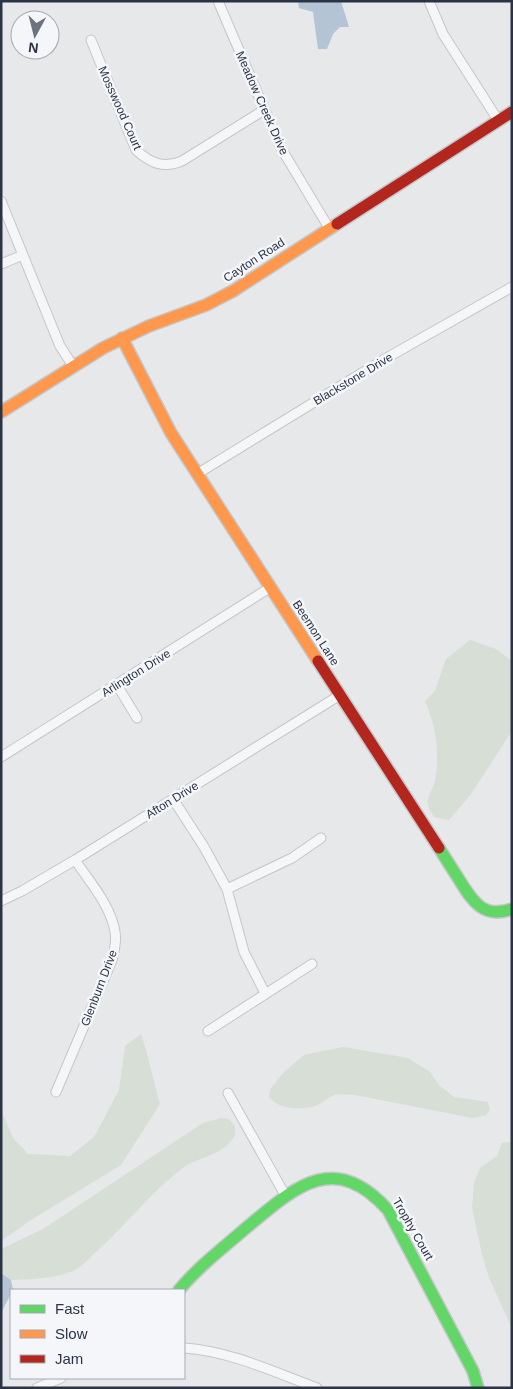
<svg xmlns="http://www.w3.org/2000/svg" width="513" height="1389" font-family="Helvetica,sans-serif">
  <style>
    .green { fill: #d6ded6 }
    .water { fill: #b4c4d5 }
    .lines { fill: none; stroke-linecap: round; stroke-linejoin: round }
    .street-casing { stroke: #c4c6c8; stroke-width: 11 }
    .fast-casing { stroke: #c4c6c8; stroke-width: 14 }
    .slow-casing { stroke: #c4c6c8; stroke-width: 14 }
    .jam-casing { stroke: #c4c6c8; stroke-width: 14 }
    .street { stroke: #f5f6f7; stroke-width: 9 }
    .fast { stroke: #63d668; stroke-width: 11 }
    .slow { stroke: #ff974d; stroke-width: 11 }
    .jam { stroke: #b3261e; stroke-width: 11 }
    .labels { text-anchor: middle; stroke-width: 5; stroke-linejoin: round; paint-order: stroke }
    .street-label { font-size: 12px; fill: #2b3445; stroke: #f4f6f9 }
  </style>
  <rect width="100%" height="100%" fill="#e6e8ea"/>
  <!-- green -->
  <path class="green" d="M470 640 496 649 512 661V731L471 794 449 820 434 817C422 799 430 798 435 781 437 773 437 762 437 754 437 734 432 718 425 701L435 691 446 659Z
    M141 1034C149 1057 153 1081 160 1104L121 1165 31 1220 1 1241V1111L14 1139 28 1154 70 1156 94 1137 119 1090 125 1046Z
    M343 1047 408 1058 430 1072 439 1085 454 1097 488 1102 490 1110 486 1115 473 1118 355 1095C348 1095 341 1094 335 1095 328 1097 324 1102 317 1105 303 1111 279 1110 269 1097L270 1090 283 1073 304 1055Z
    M221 1118 229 1119C236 1126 238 1133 231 1141 216 1158 200 1156 184 1167 152 1191 126 1225 96 1252 89 1258 83 1266 75 1270 56 1279 32 1279 11 1280L1 1273V1249L43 1229 203 1123Z
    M512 1142V1328L489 1278 482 1254 472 1208 474 1183 480 1168 497 1156 502 1143Z"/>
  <!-- water -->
  <path class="water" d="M298 1H341L349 27H340L333 34 327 49H318L313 12 299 8Z
    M1 1273 11 1280 13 1290 1 1313Z"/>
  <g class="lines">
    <defs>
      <path id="street" d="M218 1 281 148 329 228
        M429 1 443 34 498 120
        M91 40 136 150C150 163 164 169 182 161L264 110
        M1 201 60 346 73 366
        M1 264 23 255
        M197 474 383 360 512 287
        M117 685 137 718
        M1 757 271 587
        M173 799 204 847 227 889 244 952 265 993
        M227 889 292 858 321 838
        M1 901 22 891 75 860 340 695
        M208 1031 312 964
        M56 1092 112 960C114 951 117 942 115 932 111 906 90 882 75 860
        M228 1093 285 1195
        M184 1348C230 1351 274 1372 317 1388
        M37 1388 61 1378"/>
      <path id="fast" d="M439 848C446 859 453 870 460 881 473 902 484 919 512 909
        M179 1290C199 1266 223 1248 246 1228 295 1187 334 1150 388 1210L473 1371 478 1388"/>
      <path id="slow" d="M122 338 171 433 318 661
        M1 412 103 348 149 326 206 305 233 291 337 224"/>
      <path id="jam" d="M337 224 512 112
        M318 661 439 848"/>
    </defs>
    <!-- street casing -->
    <use href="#street" class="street-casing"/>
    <!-- fast casing -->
    <use href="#fast" class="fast-casing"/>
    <!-- slow casing -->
    <use href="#slow" class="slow-casing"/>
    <!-- jam casing -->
    <use href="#jam" class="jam-casing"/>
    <!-- street -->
    <use href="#street" class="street"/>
    <!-- fast -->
    <use href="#fast" class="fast"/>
    <!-- slow -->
    <use href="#slow" class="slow"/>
    <!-- jam -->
    <use href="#jam" class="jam"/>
  </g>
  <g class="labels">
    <!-- street labels -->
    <g class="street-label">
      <text transform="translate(262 103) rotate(66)" y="4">Meadow Creek Drive</text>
      <text transform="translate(120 108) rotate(66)" y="4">Mosswood Court</text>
      <text transform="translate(254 260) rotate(-33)" y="4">Cayton Road</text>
      <text transform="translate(353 379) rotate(-31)" y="4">Blackstone Drive</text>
      <text transform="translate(316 633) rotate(57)" y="4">Beemon Lane</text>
      <text transform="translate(136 673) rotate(-32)" y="4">Arlington Drive</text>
      <text transform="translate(172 800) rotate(-32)" y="4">Afton Drive</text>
      <text transform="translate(99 988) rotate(-69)" y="4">Glenburn Drive</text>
      <text transform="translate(413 1229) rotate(60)" y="4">Trophy Court</text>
    </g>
  </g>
  <!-- border -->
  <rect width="513" height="1389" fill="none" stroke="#2b3445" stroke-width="5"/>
  <!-- legend -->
  <rect x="10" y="1289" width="175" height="90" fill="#f4f6f9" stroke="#a4a8b1"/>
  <rect x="20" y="1305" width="25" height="8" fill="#63d668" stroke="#a4a8b1"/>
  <text x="55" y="1314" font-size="15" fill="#2b3445">Fast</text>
  <rect x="20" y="1330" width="25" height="8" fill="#ff974d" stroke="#a4a8b1"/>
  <text x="55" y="1339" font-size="15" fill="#2b3445">Slow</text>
  <rect x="20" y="1355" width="25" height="8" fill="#b3261e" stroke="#a4a8b1"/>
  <text x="55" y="1364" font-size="15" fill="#2b3445">Jam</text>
  <!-- north arrow -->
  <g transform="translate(35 35) rotate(187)"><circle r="24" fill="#f4f6f9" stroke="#a4a8b1"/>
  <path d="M0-4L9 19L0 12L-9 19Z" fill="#6c737f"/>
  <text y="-8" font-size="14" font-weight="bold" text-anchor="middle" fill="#2b3445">N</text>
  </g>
</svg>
